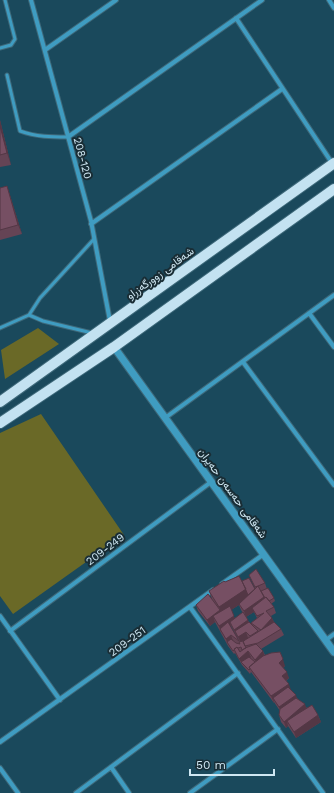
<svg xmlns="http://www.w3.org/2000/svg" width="334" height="793" font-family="'Work Sans',Vazirmatn,sans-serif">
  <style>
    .green { fill: #6a6927 }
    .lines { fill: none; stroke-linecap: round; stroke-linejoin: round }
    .service-casing { stroke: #3e697a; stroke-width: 5 }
    .minor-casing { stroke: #3e697a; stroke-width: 6 }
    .tertiary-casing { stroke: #3e697a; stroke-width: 9 }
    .primary-casing { stroke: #3e697a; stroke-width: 12 }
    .service { stroke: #3f9cc1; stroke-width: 3 }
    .minor { stroke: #3f9cc1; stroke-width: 4 }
    .tertiary { stroke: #3f9cc1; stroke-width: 7 }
    .primary { stroke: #c3e2f1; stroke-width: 10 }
    .wall { fill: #654455; fill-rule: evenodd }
    .shaded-wall { fill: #533745 }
    .building { fill: #764f63; stroke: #533745 }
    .labels { text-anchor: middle; stroke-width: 4; stroke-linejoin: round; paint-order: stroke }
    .street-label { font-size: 11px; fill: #cfe7f2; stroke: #192d35 }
  </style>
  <rect width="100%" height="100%" fill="#1a495c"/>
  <!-- green -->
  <path class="green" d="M38 328 59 344 5 379 1 350Z
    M41 414 124 535 13 614 0 596V433Z"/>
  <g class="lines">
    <defs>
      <path id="service" d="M0 48 11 45 15 39 5 0
        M7 75 20 131C36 137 52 137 68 137
        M29 315 40 298 94 239
        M0 328 29 315 43 321 92 333"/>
      <path id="minor" d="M31 0 91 221 110 321
        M329 0 334 8
        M236 18 332 163
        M45 50 116 0
        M68 137 262 0
        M91 224 282 89
        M309 313 334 347
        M243 362 334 485
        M165 418 334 295
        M222 584 264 554
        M190 607 323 793
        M0 616 60 700
        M10 631 211 482
        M326 640 334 634
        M0 742 213 590
        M111 767 129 793
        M0 768 18 793
        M76 793 238 673
        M190 793 278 729"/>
      <path id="tertiary" d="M114 347 334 652"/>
      <path id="primary" d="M0 402 334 163
        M0 423 114 347 334 189"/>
    </defs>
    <!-- service casing -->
    <use href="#service" class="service-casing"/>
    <!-- minor casing -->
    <use href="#minor" class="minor-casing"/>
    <!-- tertiary casing -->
    <use href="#tertiary" class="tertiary-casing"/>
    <!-- primary casing -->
    <use href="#primary" class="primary-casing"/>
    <!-- service -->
    <use href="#service" class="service"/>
    <!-- minor -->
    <use href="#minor" class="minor"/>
    <!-- tertiary -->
    <use href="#tertiary" class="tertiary"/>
    <!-- primary -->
    <use href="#primary" class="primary"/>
  </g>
  <!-- wall -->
  <path class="wall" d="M0 120 11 165 0 167Z
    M7 186 22 234 0 240V188Z
    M249 575 265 583 267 589 274 598 275 601 271 604 274 607 276 613 271 616 274 622 281 629 284 635 261 649 263 651 265 655 285 666 283 668 289 678 286 681 290 689 297 698 307 708 318 715 321 722 296 738 288 726 286 728 281 722 279 715 280 711 274 702V703L251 672 250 674 242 665 235 653 234 654 228 646 215 622 210 626 198 611 196 605 212 599 209 591 242 581 255 588ZM239 605 241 610 243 613 235 619 231 610ZM254 612 257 618 251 623 252 625 249 622 246 617ZM230 626H231L240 642Z"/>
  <!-- shaded-wall -->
  <path class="shaded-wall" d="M0 120 11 165 7 153 0 126Z
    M7 186 10 195 22 234 18 225Z
    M246 589 257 593 222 616 219 607Z
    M264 597 267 604 252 608 254 612 246 617 244 611Z
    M220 610 222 616H213L215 622 210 626 207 620Z
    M234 616 236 623 230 622 231 626 221 632 219 626Z
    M272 618 275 624 261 630Z
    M248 620 250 626 235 631 237 636 234 630Z
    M246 632 248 638 241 643 238 637Z
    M231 635 233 641 227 642 228 646 226 639Z
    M248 651 251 657 243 664 241 662 239 659Z
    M263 651 265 657 256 663 255 660Z
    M283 659 285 666 282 669 279 663Z
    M287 672 289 678 284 682 282 676Z
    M289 684 291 690 273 698 274 702V703L271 696Z
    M296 695 298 702 281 713 279 707Z
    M305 704 307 710 287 721 288 726 286 728 284 722Z
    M318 715 321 722 296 738 294 732Z"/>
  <!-- building -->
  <path class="building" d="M0 126 7 153 0 155Z
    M7 186 18 225 0 230V188Z
    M256 569 265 583 258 586 264 597 244 611 239 604 258 586 255 587 249 575Z
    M239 576 246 589 219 607 209 591 224 581 225 582Z
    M249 578 255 589 248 595 242 581Z
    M268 588 274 598 269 601 266 597 265 598 261 591Z
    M208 594 220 610 207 620 196 605Z
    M266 597 274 607 266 611 272 618 261 630 251 623 264 613 257 616 252 608Z
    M230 606 234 616 219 626 213 616Z
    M243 612 248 620 234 630 230 622Z
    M228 622 239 641 231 635 226 639 220 629Z
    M249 622 258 631 250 636 246 632 238 637 235 631Z
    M274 622 281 629 258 643 245 646 243 642 245 640Z
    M231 639 236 643 240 644 239 642 243 641 246 648 242 650 241 647 238 648 237 647 233 651 227 642Z
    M256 644 263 651 255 660 248 651 239 659 234 649 237 647 240 652 245 648Z
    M280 652 283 659 279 663 287 672 282 676 289 684 271 696 249 667 263 656 271 653Z
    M249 657 255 662 249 667 250 669 249 670 241 662Z
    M288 687 296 695 279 707 273 698Z
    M296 698 305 704 284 722 279 715 280 709Z
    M312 705 318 715 294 732 287 721 299 713Z"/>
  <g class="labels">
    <!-- street labels -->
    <g class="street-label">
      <text transform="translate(83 158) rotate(75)" y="4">208-120</text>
      <text transform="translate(160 273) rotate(-36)" y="4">شەقامی زوورگەزراو</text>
      <text transform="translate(233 493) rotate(54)" y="4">شەقامی حەسەن حەیران</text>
      <text transform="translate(105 549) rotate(-37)" y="4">209-249</text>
      <text transform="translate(127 641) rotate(-36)" y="4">209-251</text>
    </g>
  </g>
  <!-- scale -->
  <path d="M190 769v6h84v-6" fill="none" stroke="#cfe7f2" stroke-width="2"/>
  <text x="196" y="769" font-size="12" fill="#cfe7f2" stroke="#192d35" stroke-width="3" paint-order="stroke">50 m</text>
</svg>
